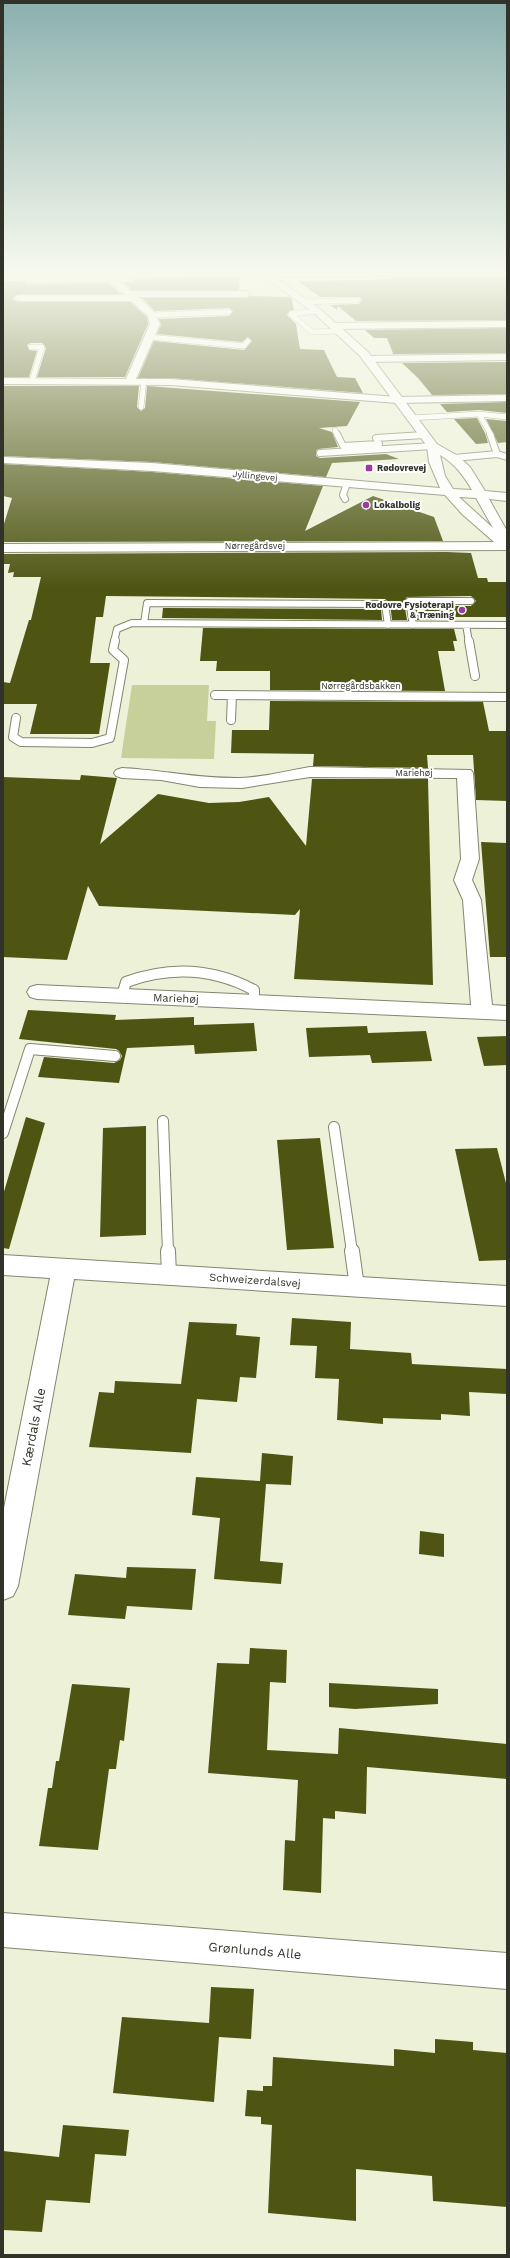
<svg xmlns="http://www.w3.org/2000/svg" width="510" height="2258" font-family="'Work Sans',sans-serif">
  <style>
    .green { fill: #c7cf9b }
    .building { fill: #4e5513 }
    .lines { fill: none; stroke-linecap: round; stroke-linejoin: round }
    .service-far4-casing { stroke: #82866f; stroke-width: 6 }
    .service-far3-casing { stroke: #82866f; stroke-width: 8 }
    .service-far2-casing { stroke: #82866f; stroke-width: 10 }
    .service-far1-casing { stroke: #82866f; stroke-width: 12 }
    .service-casing { stroke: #82866f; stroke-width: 16 }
    .minor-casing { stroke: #82866f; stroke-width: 2 }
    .tertiary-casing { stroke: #82866f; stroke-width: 2 }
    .service-far4 { stroke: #fff; stroke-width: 5 }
    .service-far3 { stroke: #fff; stroke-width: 6 }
    .service-far2 { stroke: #fff; stroke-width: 8 }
    .service-far1 { stroke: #fff; stroke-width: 10 }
    .service { stroke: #fff; stroke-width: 14 }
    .minor { fill: #fff; fill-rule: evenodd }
    .tertiary { fill: #fff; fill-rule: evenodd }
    .poi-dot { fill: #9b3aa1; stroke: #fff; stroke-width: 1.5 }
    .labels { text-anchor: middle; stroke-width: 4; stroke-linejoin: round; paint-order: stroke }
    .far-poi-label { font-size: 9px; font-weight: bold; fill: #313329; stroke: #fff; text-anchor: start }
    .far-street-label { font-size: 9px; fill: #313329; stroke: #fff }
    .street-label { font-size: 11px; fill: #313329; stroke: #fff }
    .near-street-label { font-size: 13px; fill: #313329; stroke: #fff }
  </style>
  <rect width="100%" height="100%" fill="#edf1d8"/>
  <!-- green -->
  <path class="green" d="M132 685H209L207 721H216L214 759 121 758Z"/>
  <!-- building -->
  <path class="building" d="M240 277 239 290H132L123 282H134L135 279Z
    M405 277H507V320L356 321 338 306 337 310 330 305 359 304 362 300 360 297H320L298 281 373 280Z
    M3 281H23L27 284 108 283 121 294H18L12 299 18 302H130L147 317 148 324 125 377H37L46 348 42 343H31L27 345 29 350 37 351 29 377H3Z
    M250 296 289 297 292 299 294 310 289 311 287 315 296 324 300 349 324 350 337 377 355 378 363 393 170 378H138L154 341 244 350 252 341 248 337 242 342 157 334 161 325 159 319 229 316 233 311 229 308 155 311 142 298H246Z
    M507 328V353L392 354 393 353 387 338H374L365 330Z
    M507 362V394L432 395 418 378 402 363Z
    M3 386H139L137 407 141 411 145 408 147 386 360 402 347 426 319 428 332 432 338 447 318 449 316 451V456L320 458 386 454 399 459 332 463 326 477 152 462 3 456Z
    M507 402V413L479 410 447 412 440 404Z
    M477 418 485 433 488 443 476 444 454 419Z
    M486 419 507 421V442L498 443Z
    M3 464 152 472 323 486 305 531 373 496 434 517 443 541 3 542V527L12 498 3 496Z
    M447 552 471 553 478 578H487L488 582H507V617H452V620H417L415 606H471L476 601 471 596 407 597 404 602 407 620H392L390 603 385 599 106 596 103 617H96L90 663H110L99 734H30L37 704H3V682L10 683 29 620H31L41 577H13L14 572 8 573 10 564H3V554Z
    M163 608 381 609 382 620 162 618Z
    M203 628 454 629 457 641H453L455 651H438L445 691 270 690V671H216L217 661H200Z
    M270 701 483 702 489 731H507V801L476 800 473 755H427L428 768 313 766 314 754 231 753 232 730H269Z
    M81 775 117 778 100 844 158 794 209 803 239 802 269 797 306 846 312 779H428L433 985 294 979 300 909 295 915 99 906 88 886 67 960 3 957V777L80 780Z
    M481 842 507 843V957H490Z
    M28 1010 116 1015 115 1020 194 1017V1025L254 1023 257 1051 195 1054 194 1045 127 1048 119 1083 38 1077 44 1057 114 1063 120 1060 122 1056 119 1051 116 1049 19 1039Z
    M367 1026 368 1033 426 1031 432 1061 372 1063 370 1055 309 1057 306 1028Z
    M507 1036V1065L484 1066 477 1037Z
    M26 1117 45 1123 9 1249 3 1248V1195Z
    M146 1126V1235L100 1237 103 1128Z
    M320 1138 334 1248 287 1250 277 1140Z
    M497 1148 507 1187V1260L479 1261 455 1149Z
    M292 1318 351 1322 350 1349 411 1353 412 1364 507 1369V1394L469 1392 470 1416 441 1414V1420L383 1418V1424L337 1420 339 1379 315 1378 317 1346 290 1345Z
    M189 1322 237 1324 236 1335 260 1337 256 1378 240 1377 237 1402 197 1399 191 1453 89 1447 99 1392 114 1393 115 1381 181 1384Z
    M262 1453 293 1456 291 1485 266 1484 260 1561 283 1563 281 1584 214 1579 220 1518 192 1515 196 1477 260 1481Z
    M420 1531 444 1534V1557L419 1554Z
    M127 1567 196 1569 192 1610 127 1606 125 1619 68 1615 75 1574 126 1578Z
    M250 1648 287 1650 286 1683 270 1682 267 1750 338 1754 339 1728 507 1744V1779L367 1767 366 1814 335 1811V1819L323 1818 321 1893 283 1890 285 1840 295 1841 298 1780 208 1773 217 1663 249 1664Z
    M329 1683 438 1689V1704L355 1709 329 1707Z
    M72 1684 130 1688 124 1741 120 1740 116 1769H109L98 1850 39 1846 48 1788H52L56 1761H59Z
    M211 1987 254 1989 251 2039 219 2037 214 2102 113 2093 122 2017 209 2023Z
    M435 2039 473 2042V2050L507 2053V2207L433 2201 432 2176 356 2169V2221L268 2213 272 2125 261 2124V2117L245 2116 247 2090 263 2091V2086H272L273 2057 394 2066V2049L435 2053Z
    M63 2125 129 2130 126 2156 95 2154 90 2203 46 2200 42 2232 3 2230V2151L59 2157Z"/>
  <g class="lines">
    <defs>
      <path id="service-far4" d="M305 302 358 300
        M317 311 291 314 312 332 339 331
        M152 315 229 312
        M149 337 244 346 248 341
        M31 347H42L32 381
        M141 407 144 381
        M479 414 507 417
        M411 418 479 414 491 435
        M335 430 337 435"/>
      <path id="service-far3" d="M337 434 343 446 379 444 376 438 424 435
        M490 434 497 454
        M320 453 433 446
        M454 458 497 454 507 457
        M345 499 343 495 347 483
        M144 623 147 603 385 604 388 625
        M413 625 409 601H471
        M466 625 469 642
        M114 642 117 629 132 623 507 625"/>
      <path id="service-far2" d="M469 641 475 676
        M215 695 507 697
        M16 718 13 737 21 742 92 743 110 738 124 660 113 650 115 641
        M231 720 232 695"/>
      <path id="service-far1" d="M122 996 126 982C170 966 213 968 254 990V1002
        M163 1121 168 1252
        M334 1127 352 1252
        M3 1133 30 1049 115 1056"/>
      <path id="service" d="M168 1251 169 1275
        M352 1251 357 1287"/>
      <path id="minor" d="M102 273H236L232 276 116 278 131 291H246L251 294 246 297H138L155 313 160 324 136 379H170L397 397 507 395V401L397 403 170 385 3 384V378L126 379 150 324 148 316 131 301H18L13 298 18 295H125L109 281 27 282 23 279 27 276 104 275Z
        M260 273H399L395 276 264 277Z
        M507 321V327L333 329 328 326 333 323Z
        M507 354V360L368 362 363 359 368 356Z
        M507 542V550L3 552V544Z
        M310 767 471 770 473 773 479 859 472 880 481 900 492 1005 507 1006V1020L37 999 30 997 27 992 30 987 37 985 471 1005 463 900 454 880 461 859 457 778 310 777 242 788 200 787 161 780 122 778 116 776 114 773 116 770 122 768C162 770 201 779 241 778 263 777 287 771 310 767Z
        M3 1255 507 1286V1306L74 1279 18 1586 13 1596 3 1600V1513L50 1278 3 1275Z
        M3 1913 507 1953V1989L3 1947Z"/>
      <path id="tertiary" d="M259 273H269L320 309 368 352 437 444 458 456 470 467 485 491 507 493V501L489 499 507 531V550L502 549 462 514 445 495 152 471 3 463V457L152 463 440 488 429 462 427 446 360 356 314 313ZM440 455C455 464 463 475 472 490L453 489 445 476ZM459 497 476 498 493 528Z"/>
    </defs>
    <!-- service-far4 casing -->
    <use href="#service-far4" class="service-far4-casing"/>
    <!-- service-far3 casing -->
    <use href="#service-far3" class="service-far3-casing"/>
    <!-- service-far2 casing -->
    <use href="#service-far2" class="service-far2-casing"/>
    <!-- service-far1 casing -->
    <use href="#service-far1" class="service-far1-casing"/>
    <!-- service casing -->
    <use href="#service" class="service-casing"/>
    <!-- minor casing -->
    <use href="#minor" class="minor-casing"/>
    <!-- tertiary casing -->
    <use href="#tertiary" class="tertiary-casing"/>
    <!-- service-far4 -->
    <use href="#service-far4" class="service-far4"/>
    <!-- service-far3 -->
    <use href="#service-far3" class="service-far3"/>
    <!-- service-far2 -->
    <use href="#service-far2" class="service-far2"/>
    <!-- service-far1 -->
    <use href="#service-far1" class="service-far1"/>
    <!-- service -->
    <use href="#service" class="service"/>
    <!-- minor -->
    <use href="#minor" class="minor"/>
    <!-- tertiary -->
    <use href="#tertiary" class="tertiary"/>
  </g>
  <!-- sky -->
  <linearGradient id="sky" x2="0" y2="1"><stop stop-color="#8ab0ae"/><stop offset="0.46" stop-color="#f7f9ed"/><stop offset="1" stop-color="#f7f9ed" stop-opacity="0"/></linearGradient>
  <rect width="510" height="589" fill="url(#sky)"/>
  <!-- markers -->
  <g class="poi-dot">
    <rect x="365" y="464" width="8" height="8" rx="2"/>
    <circle cx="366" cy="505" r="4"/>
    <circle cx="462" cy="610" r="4"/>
  </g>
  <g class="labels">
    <!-- far-poi labels -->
    <g class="far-poi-label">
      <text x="377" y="471">Rødovrevej</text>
      <text x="374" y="508">Lokalbolig</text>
      <text x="454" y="608" text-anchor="end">Rødovre Fysioterapi<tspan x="454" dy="10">&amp; Træning</tspan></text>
    </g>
    <!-- far-street labels -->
    <g class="far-street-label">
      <text transform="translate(255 476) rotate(5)" y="3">Jyllingevej</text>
      <text x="255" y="549">Nørregårdsvej</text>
      <text x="361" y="689">Nørregårdsbakken</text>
      <text x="414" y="776">Mariehøj</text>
    </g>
    <!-- street labels -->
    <g class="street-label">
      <text transform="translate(176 998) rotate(2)" y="4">Mariehøj</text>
      <text transform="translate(255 1280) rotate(4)" y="4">Schweizerdalsvej</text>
    </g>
    <!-- near-street labels -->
    <g class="near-street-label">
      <text transform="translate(33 1427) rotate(-79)" y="5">Kærdals Alle</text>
      <text transform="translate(255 1950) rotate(5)" y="5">Grønlunds Alle</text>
    </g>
  </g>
  <!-- border -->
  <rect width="510" height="2258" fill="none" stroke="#313329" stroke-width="8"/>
</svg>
